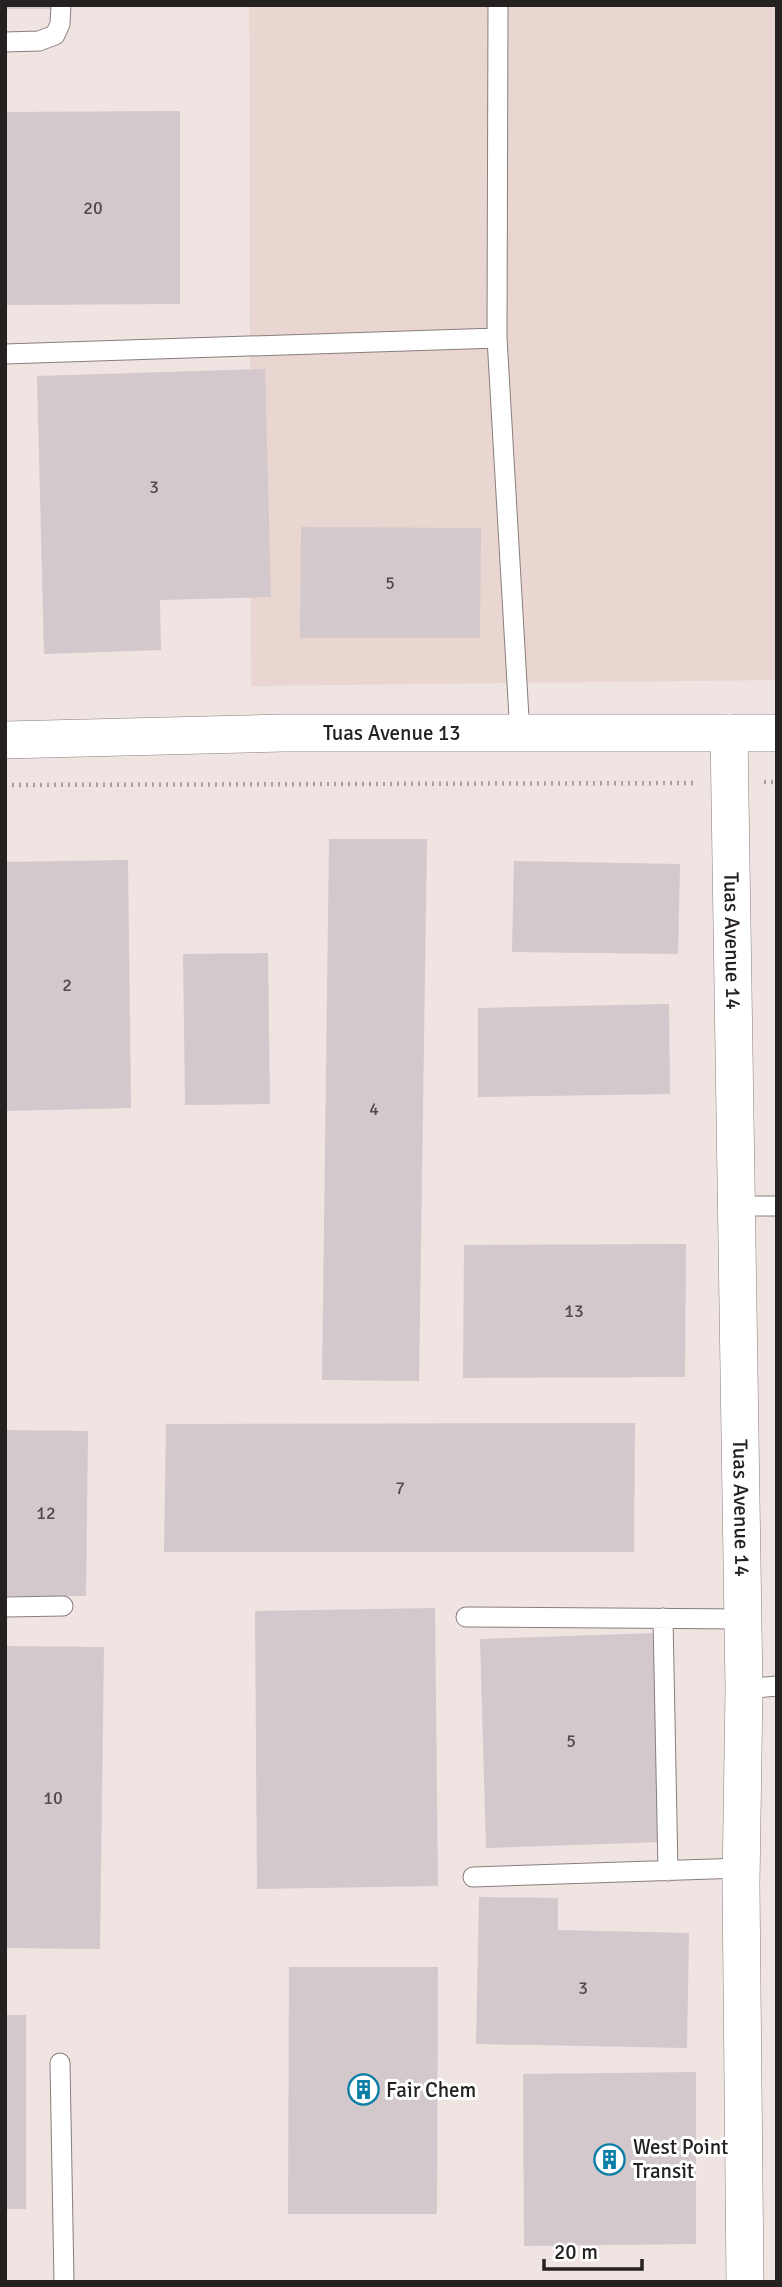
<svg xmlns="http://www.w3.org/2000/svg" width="782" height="2287" font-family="Signika,sans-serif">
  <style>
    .built { fill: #e9d6d1 }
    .building { fill: #d3c8cb }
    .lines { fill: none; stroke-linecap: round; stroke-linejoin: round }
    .lane-casing { stroke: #887e7c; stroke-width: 21 }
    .street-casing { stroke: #887e7c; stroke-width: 38 }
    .path { stroke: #a9a19e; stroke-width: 4.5; stroke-dasharray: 2 5; stroke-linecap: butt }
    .lane { stroke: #fff; stroke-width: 19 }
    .street { stroke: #fff; stroke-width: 37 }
    .labels { text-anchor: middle; stroke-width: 6; stroke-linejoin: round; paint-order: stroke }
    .number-label { font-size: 18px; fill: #504b4b }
    .street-label { font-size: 21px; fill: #252120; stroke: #fff }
    .poi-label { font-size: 21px; fill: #252120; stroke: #fff; text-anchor: start }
  </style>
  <rect width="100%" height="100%" fill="#efe4e1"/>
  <!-- built -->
  <path class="built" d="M249 5H777V680L251 686Z"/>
  <!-- building -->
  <path class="building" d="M5 5H57V9H5Z
    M180 111V304L5 305V112Z
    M265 369 271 597 160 600 161 650 44 654 37 376Z
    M301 527 481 528 480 638H300Z
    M329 839H427L419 1381 322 1380Z
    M128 860 131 1108 5 1111V862Z
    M514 861 680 864 678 954 512 952Z
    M268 953 270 1104 185 1105 183 954Z
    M669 1004 670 1094 478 1097V1008Z
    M686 1244 685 1377 463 1378 464 1245Z
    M635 1423 634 1552H164L166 1424Z
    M5 1430 88 1431 86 1596H5Z
    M435 1608 438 1886 257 1889 255 1611Z
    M657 1633 663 1842 486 1848 480 1639Z
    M5 1646 104 1647 100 1949 5 1948Z
    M479 1897 558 1898V1930L689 1933 687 2048 476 2044Z
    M289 1967H438L437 2214H288Z
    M5 2015H26V2209H5Z
    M696 2072V2244L524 2246 523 2074Z"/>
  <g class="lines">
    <defs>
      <path id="lane" d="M498 5 497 338 520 735
        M5 42 39 41 55 35 60 24 61 5
        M5 354 497 338
        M738 1206H777
        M5 1607 63 1606
        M466 1617 743 1619
        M663 1618 668 1871
        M744 1689 777 1686
        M473 1877 742 1868
        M60 2063 64 2282"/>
      <g id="street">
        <path id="s1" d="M729 733 744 1689 741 1884 745 2282"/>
        <path id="s2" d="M5 740 283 733H777"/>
      </g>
    </defs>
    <!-- lane casing -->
    <use href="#lane" class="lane-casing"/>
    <!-- street casing -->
    <use href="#street" class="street-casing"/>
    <!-- path -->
    <path class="path" d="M764 782H777
      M5 785 695 783"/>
    <!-- lane -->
    <use href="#lane" class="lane"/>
    <!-- street -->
    <use href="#street" class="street"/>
  </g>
  <!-- icons -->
  <defs>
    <symbol id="building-ring" viewBox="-11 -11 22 22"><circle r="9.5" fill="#fff" stroke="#0a7ea6" stroke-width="1.5"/><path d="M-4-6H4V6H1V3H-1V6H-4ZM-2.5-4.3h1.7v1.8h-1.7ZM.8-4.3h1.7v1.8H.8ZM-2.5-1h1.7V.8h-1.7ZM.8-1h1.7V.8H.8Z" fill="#0a7ea6"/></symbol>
  </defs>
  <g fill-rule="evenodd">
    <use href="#building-ring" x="346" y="2072" width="35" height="35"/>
    <use href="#building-ring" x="592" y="2142" width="35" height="35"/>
  </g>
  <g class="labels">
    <!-- number labels -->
    <g class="number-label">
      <text x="93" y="214">20</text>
      <text x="154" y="493">3</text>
      <text x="390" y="589">5</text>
      <text x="67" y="991">2</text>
      <text x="374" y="1115">4</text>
      <text x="574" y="1317">13</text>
      <text x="400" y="1494">7</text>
      <text x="46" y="1519">12</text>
      <text x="571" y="1747">5</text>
      <text x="53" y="1804">10</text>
      <text x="583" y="1994">3</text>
    </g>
    <!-- street labels -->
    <g class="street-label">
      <text dy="7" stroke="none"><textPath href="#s2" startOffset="387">Tuas Avenue 13</textPath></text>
      <text dy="7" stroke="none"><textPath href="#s1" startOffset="208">Tuas Avenue 14</textPath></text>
      <text dy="7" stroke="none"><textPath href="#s1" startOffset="775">Tuas Avenue 14</textPath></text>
    </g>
    <!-- poi labels -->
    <g class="poi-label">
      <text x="386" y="2097">Fair Chem</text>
      <text x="633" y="2154">West Point<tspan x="633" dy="24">Transit</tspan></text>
    </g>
  </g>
  <!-- border -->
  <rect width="782" height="2287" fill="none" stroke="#252120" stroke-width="14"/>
  <!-- scale -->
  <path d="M544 2259v10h98v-10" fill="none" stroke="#252120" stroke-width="3.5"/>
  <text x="554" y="2259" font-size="21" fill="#252120" stroke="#ffffff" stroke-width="5" paint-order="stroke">20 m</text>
</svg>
